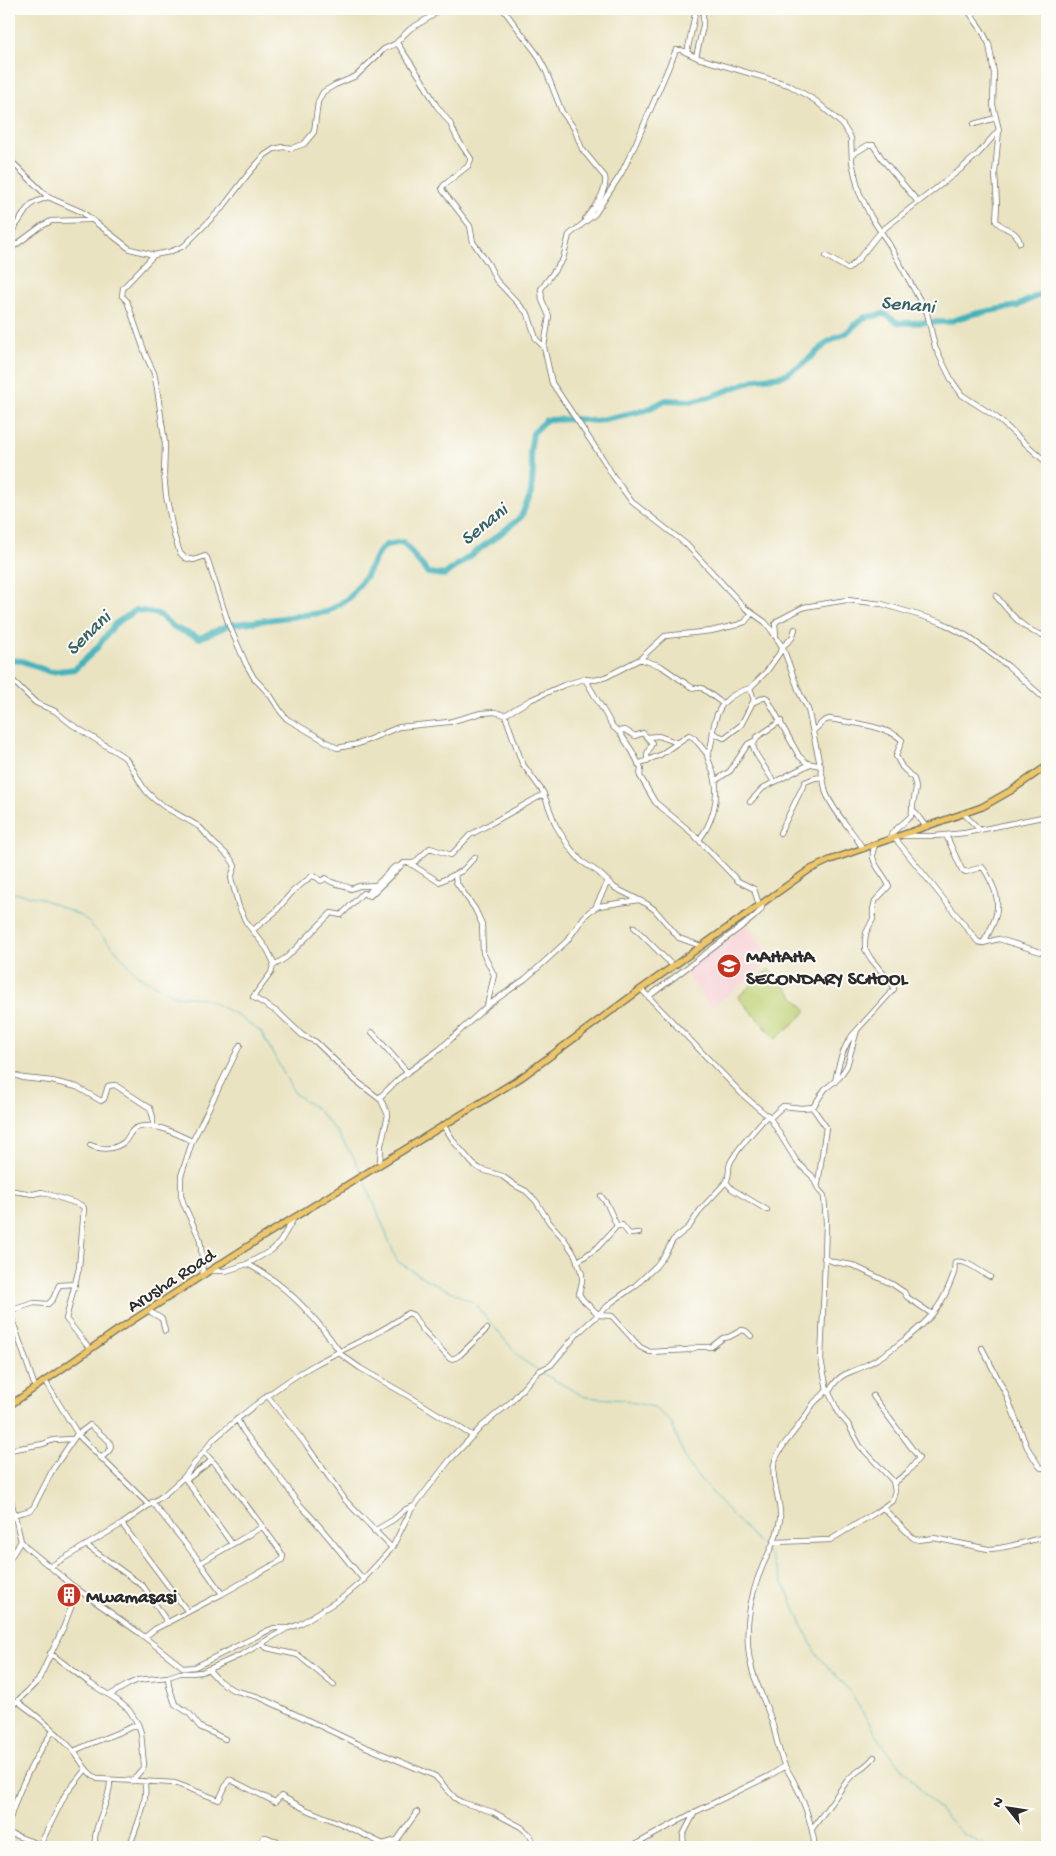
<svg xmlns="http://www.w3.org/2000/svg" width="1056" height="1856" font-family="'Gochi Hand',sans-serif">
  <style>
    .built { fill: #f7cfd5 }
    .green { fill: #bed174; stroke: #747e50 }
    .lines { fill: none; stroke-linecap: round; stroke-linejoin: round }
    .stream { stroke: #44b3bc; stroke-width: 1 }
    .river { stroke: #44b3bc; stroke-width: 6 }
    .minor-casing { stroke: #6e6b60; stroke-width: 6 }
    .major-casing { stroke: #6e6b60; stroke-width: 8 }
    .minor { stroke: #fff; stroke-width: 4.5 }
    .major { stroke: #ecc669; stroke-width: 5.5 }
    .labels { text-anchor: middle; stroke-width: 4; stroke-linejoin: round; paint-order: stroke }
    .poi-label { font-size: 19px; font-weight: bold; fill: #2b2b2b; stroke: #fdfcf7; text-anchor: start }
    .street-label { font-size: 19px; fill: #2b2b2b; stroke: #fdfcf7 }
    .water-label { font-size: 20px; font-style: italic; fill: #356165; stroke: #fdfcf7 }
  </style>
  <rect width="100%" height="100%" fill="#fdfcf7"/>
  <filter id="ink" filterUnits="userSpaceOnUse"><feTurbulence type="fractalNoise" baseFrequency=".02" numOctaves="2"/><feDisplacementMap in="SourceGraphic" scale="10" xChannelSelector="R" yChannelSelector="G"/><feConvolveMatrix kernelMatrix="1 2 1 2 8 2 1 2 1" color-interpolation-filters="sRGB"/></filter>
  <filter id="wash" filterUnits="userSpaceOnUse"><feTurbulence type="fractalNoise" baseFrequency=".0096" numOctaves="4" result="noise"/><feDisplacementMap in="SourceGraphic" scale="20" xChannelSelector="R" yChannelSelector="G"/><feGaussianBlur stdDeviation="1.12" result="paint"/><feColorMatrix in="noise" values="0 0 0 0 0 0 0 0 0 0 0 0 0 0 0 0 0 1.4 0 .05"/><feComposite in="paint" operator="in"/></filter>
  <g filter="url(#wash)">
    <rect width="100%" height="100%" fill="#eae3c1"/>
    <!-- built -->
    <path class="built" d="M746 925 773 960 711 1008 685 972Z"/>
    <!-- green -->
    <path class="green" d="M769 969 807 1011 776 1039 738 997Z"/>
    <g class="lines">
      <!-- stream -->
      <path class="stream" d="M9 893 21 894 40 898 83 917 114 948 137 975 175 996 204 998 235 1014 261 1032 295 1094 317 1109 336 1131 353 1156 361 1172
        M364 1178 397 1261 424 1278 474 1303 521 1359 538 1370
        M542 1373 585 1397 622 1400 653 1407 671 1422 688 1465 731 1514 768 1552
        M770 1555 815 1652 848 1689 883 1745 924 1794 961 1832 987 1847"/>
      <!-- river -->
      <path class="river" d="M9 660 22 661 50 672 75 669 96 649 115 624 136 610 158 614 175 628 200 638 229 625 327 612 349 598 365 577 378 553 386 545 403 542 428 573 444 575 500 534 521 517 531 493 533 471 530 452 533 433 546 420 576 419 596 421 646 410 666 400 691 401 710 397 757 379 782 376 804 363 828 342 846 333 863 318 884 314 899 323 948 322 973 314 1017 306 1047 291"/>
    </g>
  </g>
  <g filter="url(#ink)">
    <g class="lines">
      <defs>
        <path id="minor" d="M439 9 432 16 410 29 395 44 384 49 356 76 335 85 323 92 318 102 314 132 304 144 292 148 283 147 274 149 265 155 249 173 223 207 184 246 169 252 154 255 123 288 122 296 127 301 146 356 154 373 157 388 165 444 164 474 166 495 174 535 180 553 185 558 194 560 205 556 207 558 229 625 246 664 254 678 270 695 281 712 287 719 337 748 358 744 399 727 449 722 481 713 495 712 505 715 530 700 564 685 584 679 595 680 606 677 640 659 665 636 711 631 737 625 745 622 752 613
          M503 9 537 54 546 71 562 112 574 128 582 149 605 177C608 191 593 209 585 219
          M967 9 981 29 989 44 994 73 993 105 999 130 995 173 997 204 996 221C1003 230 1017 229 1020 243
          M397 43 422 80 436 105 450 123 457 138 471 159 468 166 444 185 442 188 443 191 470 226 473 242 489 265 496 280 528 314 536 339 544 347
          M687 53 696 9
          M696 57 703 26V9
          M974 124 996 118
          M852 155 868 145H873L883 160 918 202
          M9 159 48 197 82 212 130 249 154 255
          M9 236 27 209 33 203 48 197
          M9 250 40 227 51 221 90 220
          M826 256 848 269 857 261 881 231 961 169 978 154 998 131
          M996 596C1010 613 1024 632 1047 636
          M776 635 775 624 777 621 804 607 847 600 882 604 941 622 967 636 1008 666 1047 701
          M782 647 792 638 795 629
          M640 659 661 666 688 685 693 688H702L722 703
          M9 677 36 703 55 711 71 724 124 757C134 766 137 781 147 792 161 808 181 815 198 826 205 831 208 838 214 843 221 850 231 856 235 866L231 878 239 907 246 922 267 949 274 963 271 973 253 997 279 1013 302 1035 316 1042 355 1080 381 1100 388 1115 381 1145 380 1164
          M585 679 613 727 620 733 632 751 641 768 640 776 655 802 692 833 738 881 754 889 759 905
          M754 702 765 697 767 698 799 756 807 763 821 766
          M505 715 522 763 543 792 556 826 570 848 581 861 598 872 615 888 647 904 655 910 679 938 701 946
          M618 731 625 730 635 736 643 733 652 743 647 754V761
          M813 731 824 721 829 719C848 722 888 726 902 740L896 756 902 767 914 779 916 788 911 816 892 833 889 840
          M713 733 724 738 741 725 754 700 750 688 767 671 783 648
          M647 737 659 736 678 743
          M638 764 660 755 689 735 694 738 708 755
          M715 781 730 771 748 744 754 741
          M774 782 756 754 753 746 757 737 781 721
          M750 802 763 788 810 764
          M912 808 926 827
          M963 813 979 829
          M780 833 805 782 815 778 823 777
          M946 835 962 870 966 872 982 867C987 872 989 878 992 884 1003 906 995 923 983 943
          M903 836H935L965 833 1047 816
          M894 837 978 942 983 943 999 939 1047 954
          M699 840C712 823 719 800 715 779 713 771 710 764 707 756 712 748 712 739 713 730 717 705 727 695 750 688
          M863 849C852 829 835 815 826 793L808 709 800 694 783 648 772 631 765 622 745 608 686 544 632 502 613 476 603 459 552 383 544 347 549 316 542 300 541 289 563 259 569 235 595 214 621 174 636 143 676 50H681L698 58 789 85 816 101 842 124 851 138 852 162 859 192 871 217 889 244 927 313 935 347 952 381 962 395 996 417 1047 463
          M411 864 439 882 462 871 475 857
          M455 875 456 882 475 909 482 924 483 953 494 975 487 1006
          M366 895 394 867 401 866
          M595 908 608 881
          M634 927 673 966
          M253 930 275 912 293 891 312 876 316 877 321 881 326 878C333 886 343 883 351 889L359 886 376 885
          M273 966 287 957 331 913 341 915 363 893 370 896 404 863H414L430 848 451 855 470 835 544 794
          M641 989 743 1095 770 1118 797 1162 812 1176 819 1190 824 1196 826 1222 824 1287 821 1360 827 1389C824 1396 818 1398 814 1403 809 1410 805 1418 799 1425 792 1435 782 1445 777 1456 767 1475 782 1498 780 1519 778 1537 770 1549 763 1565 748 1599 742 1640 754 1676 760 1692 767 1707 772 1722 776 1735 779 1755 785 1766 800 1790 811 1819 815 1847
          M648 997 754 917 761 910 763 903
          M372 1032 408 1073
          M9 1073 23 1078 52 1081 77 1087 101 1101 104 1099 108 1086 115 1085 150 1108 153 1117V1127
          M835 1082C838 1065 843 1044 856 1031
          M379 1098 400 1078 440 1049 487 1006 525 979 541 965 567 941 584 917 590 911 599 906 639 900
          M812 1107 826 1127 818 1184
          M770 1118 783 1106 802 1108 813 1107 825 1089 839 1078 847 1066 857 1030 894 989 893 985 871 959 865 949V941L866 933 873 919V909L875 901 889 886C883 871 867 862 875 845
          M444 1126 455 1143 473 1164 480 1169 502 1176 516 1186 526 1191 536 1201 549 1222 564 1239 575 1255 582 1274V1282L579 1294 584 1301 599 1315 612 1316 640 1347 650 1352 688 1350 697 1347H711L723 1338 729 1337 742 1330 746 1331 751 1336
          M90 1145C100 1150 113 1150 123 1143 129 1139 129 1131 136 1128 153 1121 177 1134 192 1141
          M726 1182 732 1189 767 1210
          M9 1191H14L33 1194 42 1192 81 1205 84 1208 79 1268 66 1319 90 1349
          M601 1196 607 1204 617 1226
          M824 1258 834 1262 852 1265 892 1284 904 1292 907 1297 932 1314
          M577 1262 598 1247 617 1226 622 1225 629 1234 639 1233
          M247 1264C284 1282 317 1319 340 1352
          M211 1271H226L247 1264 272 1250 280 1242 294 1218
          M203 1276 201 1246 199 1237 184 1205 181 1195V1176L192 1142 240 1045
          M9 1310 35 1387
          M9 1311 34 1303 48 1304 53 1299 59 1285 75 1284
          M149 1311 162 1319 165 1331
          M982 1348 1005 1392 1027 1447 1039 1466 1041 1468H1047
          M339 1353 360 1368 417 1401 473 1436
          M45 1381 79 1436 149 1505
          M829 1392C841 1370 849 1375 868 1364 888 1354 925 1326 937 1308 944 1299 950 1284 954 1273 955 1269 954 1266 955 1262 966 1259 980 1272 990 1277
          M267 1395 307 1446 346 1501 392 1548
          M873 1396 919 1458 907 1473 894 1483
          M237 1419 244 1432 288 1488C294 1501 304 1508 313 1519 331 1539 346 1560 364 1580
          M77 1435 90 1425 109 1441C114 1449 107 1453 101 1458
          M9 1450 43 1444 53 1440 73 1439
          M184 1477 232 1544
          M186 1480 211 1461
          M9 1492 21 1541 26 1547 73 1586 138 1632 184 1668 195 1667 269 1630 274 1628H289L300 1624 342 1598 360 1583 392 1548 411 1510 449 1461 482 1426 511 1402 531 1379 539 1371 551 1365 578 1333 612 1302 635 1286 656 1266 664 1256 673 1240 689 1227 701 1209 726 1182C730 1176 728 1169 730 1163 737 1149 757 1127 768 1115
          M152 1502 196 1557 222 1594
          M883 1508 913 1538 919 1540 934 1538 988 1549C1008 1549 1027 1540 1047 1537
          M9 1517C16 1512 26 1514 33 1508L53 1469 77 1434
          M122 1524 188 1612
          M374 1531 393 1520 406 1509 414 1506
          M775 1542 830 1540 875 1513 892 1501 895 1491 893 1481 860 1446 848 1424 840 1415 827 1389
          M86 1545 143 1586 168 1623
          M9 1560 21 1541
          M200 1563 262 1527
          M51 1566 122 1524 165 1494 184 1477 213 1440 221 1433C250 1408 280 1384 314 1365 345 1347 379 1335 408 1313L413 1315 422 1329 450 1359 455 1358 460 1355 487 1329
          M145 1637 155 1629 222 1594 282 1560 283 1556 279 1549 218 1467 204 1452
          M261 1644 267 1648 298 1655 334 1685
          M50 1653 91 1684 117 1700 129 1710 138 1724 141 1733 144 1765 143 1768 132 1781
          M208 1669 219 1681 233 1690 259 1697 354 1742 435 1776 455 1798 461 1802 493 1812 521 1827 530 1835 535 1847
          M168 1677 169 1686 175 1704 189 1713 200 1727 225 1739
          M110 1695 129 1684 138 1680 168 1677 180 1673H191L202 1672 243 1654 286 1629
          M17 1701C34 1713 56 1732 70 1747 80 1757 85 1773 98 1779L175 1783 219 1800 229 1779 275 1802 281 1796 305 1809 344 1825 383 1844 397 1840 417 1812
          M9 1709 38 1681 64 1626 78 1589
          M74 1751C95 1741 117 1734 138 1724
          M9 1822C18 1790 34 1758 53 1731
          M812 1829 847 1781C855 1771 866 1768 874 1757
          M9 1833 46 1847
          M39 1847 65 1795 86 1769
          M95 1847C92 1826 111 1801 110 1780
          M129 1847C135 1831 150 1797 144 1781
          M259 1847 264 1837H266L289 1847
          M631 1847 695 1812 769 1776 785 1766
          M684 1847 683 1835 695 1812"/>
        <path id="major" d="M9 1406 119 1329 256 1241 522 1077 641 989 809 870 830 860 982 807 1012 790 1047 766"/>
      </defs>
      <!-- minor casing -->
      <use href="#minor" class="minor-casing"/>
      <!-- major casing -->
      <use href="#major" class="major-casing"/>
      <!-- minor -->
      <use href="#minor" class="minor"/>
      <!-- major -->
      <use href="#major" class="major"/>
    </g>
  </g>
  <!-- icons -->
  <defs>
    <symbol id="school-disc" viewBox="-11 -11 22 22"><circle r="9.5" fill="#c8321e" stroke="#fdfcf7"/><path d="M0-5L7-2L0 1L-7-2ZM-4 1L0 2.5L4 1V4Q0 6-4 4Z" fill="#fff"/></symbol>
    <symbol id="building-disc" viewBox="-11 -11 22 22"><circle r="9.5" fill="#c8321e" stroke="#fdfcf7"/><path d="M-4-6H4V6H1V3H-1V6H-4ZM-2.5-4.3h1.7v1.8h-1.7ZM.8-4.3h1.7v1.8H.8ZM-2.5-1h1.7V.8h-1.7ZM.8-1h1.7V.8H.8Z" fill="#fff"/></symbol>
  </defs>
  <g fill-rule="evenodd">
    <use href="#school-disc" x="715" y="952" width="28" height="28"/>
    <use href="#building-disc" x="55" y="1581" width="28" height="28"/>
  </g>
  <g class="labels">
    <!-- poi labels -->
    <g class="poi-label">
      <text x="746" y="962">MAHAHA<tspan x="746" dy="22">SECONDARY SCHOOL</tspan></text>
      <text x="86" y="1602">Mwamasasi</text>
    </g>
    <!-- street labels -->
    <g class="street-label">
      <text transform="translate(170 1279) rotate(-33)" y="7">Arusha Road</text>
    </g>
    <!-- water labels -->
    <g class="water-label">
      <text transform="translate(908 303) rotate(5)" y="7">Senani</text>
      <text transform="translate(483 523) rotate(-39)" y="7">Senani</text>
      <text transform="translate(87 632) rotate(-44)" y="7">Senani</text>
    </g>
  </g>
  <!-- margin -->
  <rect width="1056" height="1856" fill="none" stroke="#fdfcf7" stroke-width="30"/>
  <!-- north arrow -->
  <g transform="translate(1008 1808) rotate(300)" stroke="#fdfcf7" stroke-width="4" paint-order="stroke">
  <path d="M0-4L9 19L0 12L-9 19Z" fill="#2b2b2b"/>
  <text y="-8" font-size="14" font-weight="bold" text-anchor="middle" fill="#2b2b2b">N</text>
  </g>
</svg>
